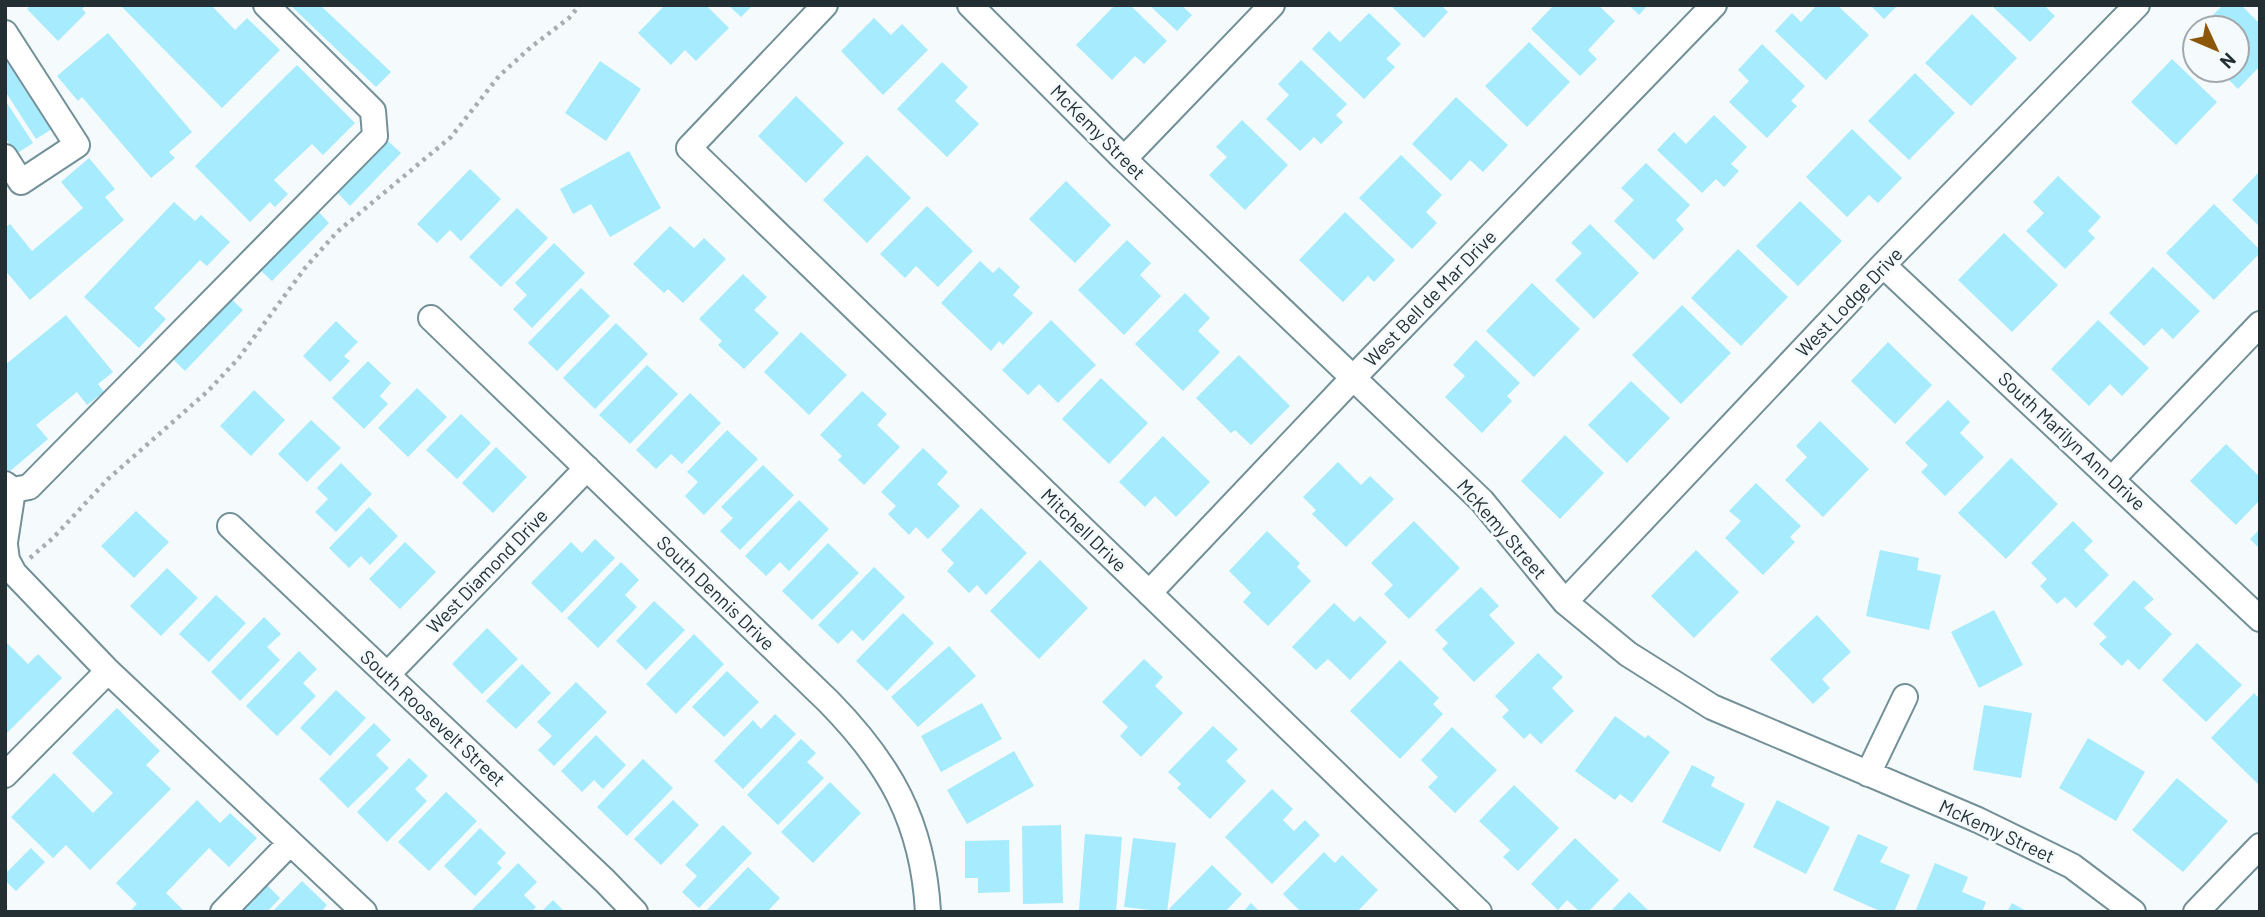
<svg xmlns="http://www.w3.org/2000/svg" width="2265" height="917" font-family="Barlow,sans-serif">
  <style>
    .building { fill: #a7ebfe }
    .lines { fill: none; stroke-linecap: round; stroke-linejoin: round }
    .street-casing { stroke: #739098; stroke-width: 28 }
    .path { stroke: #a6aeb1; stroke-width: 4.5; stroke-dasharray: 3.5 5; stroke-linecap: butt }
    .street { stroke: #fff; stroke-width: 24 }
    .labels { text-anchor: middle; stroke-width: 6; stroke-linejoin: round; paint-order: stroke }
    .street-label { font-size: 19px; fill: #232f33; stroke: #f5fbfd }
  </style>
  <rect width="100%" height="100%" fill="#f5fbfd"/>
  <!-- building -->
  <path class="building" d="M31 5H86L82 9 86 13 58 41 27 9Z
    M120 5H211L235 30 247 18 280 50 222 108Z
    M290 5H320L391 72 376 87Z
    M665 5H706L729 28 696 61 685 50 671 65 638 33Z
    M728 5H753L741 17Z
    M1115 5H1130L1167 41 1144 64 1135 56 1112 80 1076 45Z
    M1149 5H1181L1192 15 1177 31Z
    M1390 5H1441L1448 12 1424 38Z
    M1554 5H1598L1615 21 1588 50 1597 59 1580 76 1531 29Z
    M1629 5H1648L1639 15Z
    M1817 5H1837L1869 35 1826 80 1775 31 1792 13 1801 22Z
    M1870 5H1898L1884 19Z
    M1991 5H2044L2055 16 2030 42Z
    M2223 5H2241L2260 24V66L2238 89 2219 70H2237V28H2214L2207 21Z
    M1369 13 1401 44 1386 59 1395 67 1364 99 1312 49 1329 31 1340 42Z
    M1972 14 2017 58 1971 106 1925 63Z
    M874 18 891 35 902 24 928 50 883 95 841 51Z
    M108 33 192 132 169 152 175 158 151 178 82 97 78 101 57 76Z
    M1529 42 1570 82 1527 127 1485 86Z
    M1762 44 1805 86 1791 101 1797 106 1767 138 1729 102 1749 81 1738 70Z
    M5 57 52 129 36 139 5 91Z
    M2172 59 2217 102 2176 145 2131 102Z
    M1301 60 1347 104 1336 115 1343 122 1321 144 1314 137 1300 151 1266 119 1289 95 1278 84Z
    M600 61 641 89 606 141 565 113Z
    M942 62 968 87 955 101 979 124 947 157 897 109Z
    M297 65 355 123 323 155 312 144 274 180 288 194 275 207 270 202 250 222 195 166Z
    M1915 73 1955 113 1909 160 1868 121Z
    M796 96 844 143 806 183 758 136Z
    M1456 97 1508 145 1483 172 1470 160 1451 181 1412 144Z
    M5 100 33 143 16 154 5 137Z
    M1714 115 1747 147 1731 164 1739 171 1724 187 1716 179 1702 193 1657 150 1674 132 1686 144Z
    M1242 120 1288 165 1245 210 1209 175 1227 157 1216 147Z
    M1852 129 1902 178 1878 203 1869 195 1847 217 1806 177Z
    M388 141 401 153 350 206 337 192Z
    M629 151 661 208 610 237 591 204 573 214 560 189Z
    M867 155 911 198 867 243 823 200Z
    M1401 155 1442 195 1426 212 1437 223 1412 249 1359 198Z
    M89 158 115 189 105 197 124 220 30 300 5 270V228L10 224 32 251 83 208 61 182Z
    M1646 163 1690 205 1676 220 1684 229 1654 260 1614 221 1634 200 1621 188Z
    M470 169 501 199 461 241 450 230 437 243 417 224Z
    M2260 171V227L2232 200Z
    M2058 176 2101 217 2088 231 2095 238 2065 269 2026 231 2044 213 2033 202Z
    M1066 181 1111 225 1075 263 1029 219Z
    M1800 201 1842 241 1798 286 1756 246Z
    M174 202 195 221 201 215 230 242 207 266 200 260 154 308 166 319 139 348 84 297Z
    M2214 204 2260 250V253L2214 300 2166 253Z
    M927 206 973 251 938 287 916 266 905 278 880 254Z
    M517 208 548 238 501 287 469 257Z
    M317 210 329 223 272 281 259 269Z
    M1345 212 1395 260 1374 282 1368 276 1343 302 1299 260Z
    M1590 224 1639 273 1594 319 1555 280 1582 253 1571 243Z
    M670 226 694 248 704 238 726 259 683 303 668 289 664 293 633 264Z
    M2004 233 2058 285 2012 332 1958 280Z
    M1127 240 1151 263 1140 275 1161 296 1124 335 1078 290Z
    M554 243 585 273 532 328 513 309 527 295 515 283Z
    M1738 249 1788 297 1741 346 1691 298Z
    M980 261 993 273 999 267 1020 287 1013 295 1033 313 1003 345 999 341 991 351 941 303Z
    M2153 267 2200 311 2173 339 2162 328 2144 346 2109 313Z
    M743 274 767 297 754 310 779 333 744 369 718 345 722 341 699 319Z
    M1532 283 1580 329 1534 377 1486 331Z
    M581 288 610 316 557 371 528 343Z
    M1185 293 1210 318 1198 331 1220 352 1183 391 1135 344Z
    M229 297 243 310 185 371 171 357Z
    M1682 305 1731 353 1681 404 1632 355Z
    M66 315 113 372 98 384 104 392 87 405 77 392 36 425 48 439 9 472 5 468V365Z
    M1051 320 1096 365 1058 403 1039 384 1028 395 1002 370Z
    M2098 320 2149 368 2122 396 2110 384 2089 406 2051 369Z
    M336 321 358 342 344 356 350 361 330 382 303 356Z
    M616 323 648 354 595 409 563 378Z
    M801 332 847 375 809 415 764 372Z
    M1476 340 1520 383 1507 396 1512 401 1482 433 1445 397 1465 376 1453 365Z
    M1888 342 1932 385 1895 424 1851 381Z
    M1239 355 1290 406 1251 445 1235 430 1231 433 1196 398Z
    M368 361 391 383 380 396 388 404 364 429 332 398Z
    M647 365 678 394 630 444 599 415Z
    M1101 378 1148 423 1109 464 1062 419Z
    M1631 381 1670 418 1627 463 1588 425Z
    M417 388 447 417 408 457 378 428Z
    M254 390 285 420 251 456 220 426Z
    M862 391 887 414 877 425 900 447 864 485 838 460 842 456 820 435Z
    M690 393 721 423 682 464 671 454 656 469 636 450Z
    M1948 400 1970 422 1960 433 1984 457 1945 496 1921 472 1928 465 1905 443Z
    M461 414 491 443 457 479 426 450Z
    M311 420 341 448 307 482 278 454Z
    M1820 421 1869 469 1823 517 1785 480 1807 457 1796 446Z
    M727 430 758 459 704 515 685 496 698 482 687 472Z
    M1565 435 1604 473 1560 519 1521 481Z
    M1163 436 1210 482 1176 517 1155 496 1145 507 1119 482Z
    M2226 444 2260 477V500L2236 525 2190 481Z
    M496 447 527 477 493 513 462 483Z
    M923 448 948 472 937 484 960 506 928 539 916 527 909 535 888 514 896 506 881 492Z
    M2011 458 2058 504 2006 559 1958 513Z
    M1338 462 1361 485 1370 476 1394 499 1346 547 1312 514 1316 510 1303 497Z
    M341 463 372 494 336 532 315 512 328 499 317 488Z
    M763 465 794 495 740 550 720 531 733 518 721 507Z
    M1756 483 1801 526 1790 537 1795 542 1763 575 1725 538 1741 521 1729 511Z
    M799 500 829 529 789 571 780 562 766 576 745 556Z
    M369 507 398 536 370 565 361 556 349 568 329 548Z
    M981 508 1027 553 986 595 977 585 969 593 947 571 954 563 941 550Z
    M136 511 169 542 134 578 101 546Z
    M1414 521 1460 568 1409 619 1384 594 1393 585 1371 563Z
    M2073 521 2093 541 2084 550 2109 575 2076 608 2065 597 2057 604 2040 586 2047 579 2031 563Z
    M2260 529V549L2250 539Z
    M1267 531 1300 563 1297 567 1311 581 1268 626 1243 602 1251 593 1229 571Z
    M595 539 615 558 562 613 531 583 571 542 582 553Z
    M405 542 436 572 400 609 369 579Z
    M828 543 859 573 812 620 782 591Z
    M1696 550 1739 592 1694 638 1651 596Z
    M1880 550 1919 558 1917 570 1941 575 1929 630 1866 616Z
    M1040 560 1088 608 1039 659 990 611Z
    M621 562 639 580 625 595 637 607 598 648 567 618Z
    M874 567 905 597 863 641 852 630 838 644 818 625Z
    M167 568 198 598 161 636 130 606Z
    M2134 580 2154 599 2144 608 2172 634 2139 670 2128 659 2122 666 2099 644 2107 637 2093 624Z
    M1481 587 1499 606 1489 615 1515 643 1474 682 1442 649 1448 643 1435 630Z
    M216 595 246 623 209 662 179 634Z
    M654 601 685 630 646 670 616 641Z
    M1334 603 1354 622 1360 616 1387 642 1350 680 1328 659 1316 670 1292 647Z
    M1994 610 2023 665 1979 688 1951 632Z
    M903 613 934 643 887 691 856 661Z
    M1817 615 1851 652 1822 679 1830 688 1813 704 1770 659Z
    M264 617 281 634 267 647 280 660 240 701 211 672Z
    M487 628 518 659 482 694 452 664Z
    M694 634 724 664 676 714 646 684Z
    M5 641 28 664 38 654 62 678 5 735Z
    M2197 643 2242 685 2206 722 2162 680Z
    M949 646 976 676 918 727 891 697Z
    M299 651 317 669 303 683 316 696 277 736 246 706Z
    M1538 653 1563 677 1552 688 1574 711 1541 744 1530 733 1524 739 1502 717 1509 710 1495 696Z
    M1144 659 1163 677 1155 686 1183 713 1141 757 1120 736 1128 727 1102 702Z
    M1400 660 1439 698 1433 704 1443 714 1400 759 1350 711Z
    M522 664 551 693 516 729 486 701Z
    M727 671 759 702 724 737 692 707Z
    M576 682 607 712 554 766 538 750 552 736 537 722Z
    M336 690 366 718 330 756 300 728Z
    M2254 693 2260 699V786L2211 738Z
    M982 703 1002 739 941 772 921 736Z
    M1984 705 2032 713 2021 778 1973 770Z
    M117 708 160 751 146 765 171 789 90 870 66 845 53 858 11 817 54 773 93 813 113 793 72 753Z
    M775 714 796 734 743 789 714 761 753 720 761 729Z
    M1615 716 1645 738 1648 735 1670 752 1632 803 1620 794 1615 800 1575 771Z
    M374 723 391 740 376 755 389 768 348 808 319 779Z
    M1213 726 1238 749 1226 761 1246 781 1210 819 1177 788 1181 784 1168 772Z
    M1452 727 1497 770 1455 813 1428 787 1438 777 1421 760Z
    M596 735 626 765 603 789 594 780 582 792 561 771Z
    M2088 738 2145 772 2116 821 2059 788Z
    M801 739 816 753 807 762 824 778 778 825 747 795Z
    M1014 751 1034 786 967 824 947 790Z
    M409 758 428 776 415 789 427 801 387 842 357 812Z
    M643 759 673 788 627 836 597 807Z
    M1692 765 1715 777 1711 786 1745 804 1720 852 1662 822Z
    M2177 778 2228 821 2183 872 2132 830Z
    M830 782 861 813 813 863 781 832Z
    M1514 785 1559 828 1518 871 1503 857 1510 850 1479 821Z
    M1272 789 1293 809 1283 820 1294 831 1305 820 1320 835 1272 884 1225 837Z
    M446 792 477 821 429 871 398 842Z
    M197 800 220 823 230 813 257 838 229 867 209 848 166 893 185 912H129L137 904 116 883Z
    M673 800 699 825 661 865 634 839Z
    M1777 800 1830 827 1806 874 1753 847Z
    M723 825 752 853 699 908 682 892 697 876 685 865Z
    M1061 825 1063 903 1023 904 1022 826Z
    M480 828 506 853 497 863 502 868 475 896 444 866Z
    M1085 834 1122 837 1116 912 1079 910Z
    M1858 834 1888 847 1880 862 1910 875 1894 912H1882L1833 890Z
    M1133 838 1176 843 1167 912 1124 907Z
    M1575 838 1619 880 1588 912H1580L1567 900 1558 910 1531 884Z
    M1009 840 1010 892 978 893V878H965V841Z
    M31 848 45 862 16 891 5 880V874Z
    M1324 852 1335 863 1342 855 1378 890 1357 912H1301L1283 894Z
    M518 863 537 882 524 895 536 907 531 912H470Z
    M1935 863 1968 877 1962 892 1986 902 1982 912H1915Z
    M1212 865 1242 894 1225 912H1173L1169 909Z
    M748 867 780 898 767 912H705Z
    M302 881 327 905 321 912H275L274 910Z
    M267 885 280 898 267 912H240Z
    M1629 892 1650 912H1610Z
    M553 900 565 912H541Z
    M1251 903 1260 912H1243Z
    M2012 903 2028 912H2007Z"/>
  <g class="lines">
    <defs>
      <path id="street" d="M825 5 689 148 1479 912
        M970 5 1124 159 1482 501 1565 602 1628 654 1712 707 1978 820 2072 866 2133 912
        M5 33 77 145 21 182 5 157
        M1124 159 1272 5
        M1883 265 2260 619
        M431 318 828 701C890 764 923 822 928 912
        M2112 479 2260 324
        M5 484 13 490 29 487 375 136 373 111 266 5
        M230 526 605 881 635 912
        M5 542 13 490
        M5 545 7 560 14 573 108 671 364 912
        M1149 593 1354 377 1714 5
        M1565 602 1883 265 2137 5
        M387 675 587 468
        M1868 774 1905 697
        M5 775 108 671
        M223 912 290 843
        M2196 912 2260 846"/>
    </defs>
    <!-- street casing -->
    <use href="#street" class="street-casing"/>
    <!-- path -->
    <path class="path" d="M30 558 53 538 108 479 208 391 238 359 305 268 337 232 451 137 499 76 531 47 569 18 580 5"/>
    <!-- street -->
    <use href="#street" class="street"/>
  </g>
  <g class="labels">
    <!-- street labels -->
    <g class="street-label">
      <text transform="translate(1098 132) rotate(45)" y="7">McKemy Street</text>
      <text transform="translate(1430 298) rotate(-46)" y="7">West Bell de Mar Drive</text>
      <text transform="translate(1849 302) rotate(-46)" y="7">West Lodge Drive</text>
      <text transform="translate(2072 441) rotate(43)" y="7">South Marilyn Ann Drive</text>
      <text transform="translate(1502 529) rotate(49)" y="7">McKemy Street</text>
      <text transform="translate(1084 530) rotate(44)" y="7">Mitchell Drive</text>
      <text transform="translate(487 571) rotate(-46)" y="7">West Diamond Drive</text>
      <text transform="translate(716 593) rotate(44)" y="7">South Dennis Drive</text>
      <text transform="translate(433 718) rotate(43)" y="7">South Roosevelt Street</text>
      <text transform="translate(1997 831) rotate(25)" y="7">McKemy Street</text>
    </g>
  </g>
  <!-- border -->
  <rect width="2265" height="917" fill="none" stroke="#232f33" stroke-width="14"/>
  <!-- north arrow -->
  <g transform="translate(2216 49) rotate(134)"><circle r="33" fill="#f5fbfd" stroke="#a1a9ac" stroke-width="2"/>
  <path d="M0-5L12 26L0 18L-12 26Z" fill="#8d5709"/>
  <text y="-10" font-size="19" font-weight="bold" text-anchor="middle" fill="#232f33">N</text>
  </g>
</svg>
